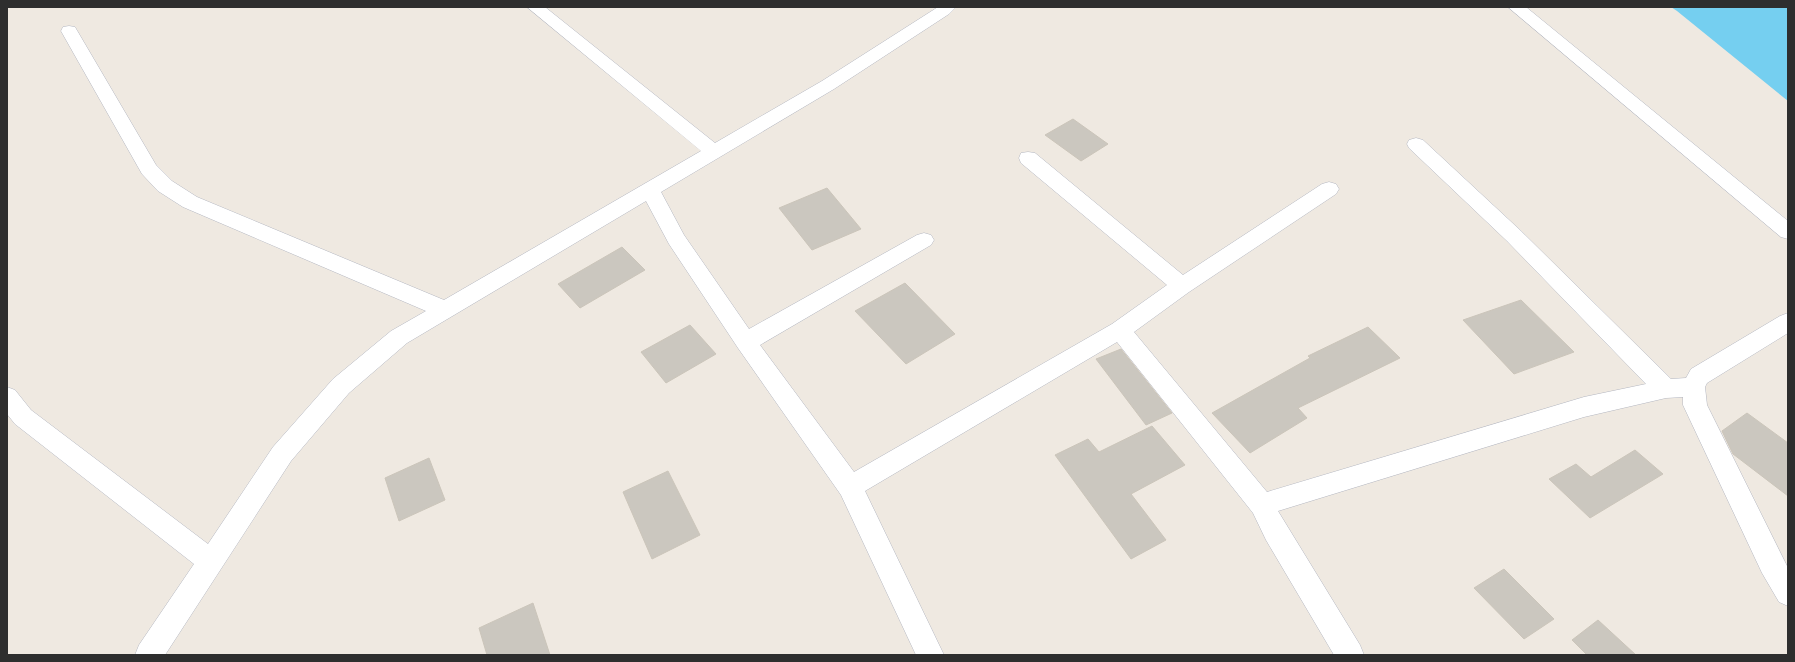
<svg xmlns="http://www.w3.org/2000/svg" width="1795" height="662" font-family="'PT Sans',sans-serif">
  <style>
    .water { fill: #75cff0 }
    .building { fill: #cbc7bf; stroke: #cbc5ba }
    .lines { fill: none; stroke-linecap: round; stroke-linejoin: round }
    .minor-casing { stroke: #b4b7c1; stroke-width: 1 }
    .minor { fill: #fff; fill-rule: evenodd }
  </style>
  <rect width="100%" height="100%" fill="#efe9e1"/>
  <!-- water -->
  <path class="water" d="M1671 7H1788V101L1677 11Z"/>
  <!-- building -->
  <path class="building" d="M1073 119 1108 144 1081 161 1045 135Z
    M827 188 861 229 812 250 779 208Z
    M622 247 645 270 580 308 558 284Z
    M905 283 955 334 906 364 855 311Z
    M1521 300 1574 352 1514 374 1463 320Z
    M690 325 716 354 666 383 641 352Z
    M1368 327 1400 358 1298 408 1307 418 1250 453 1212 413 1310 358 1308 356Z
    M1121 349 1172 413 1146 425 1096 359Z
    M1747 413 1788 443V496L1733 454 1722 431Z
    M1152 426 1185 465 1131 494 1166 540 1131 559 1055 455 1088 439 1099 452Z
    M1635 450 1663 474 1590 518 1549 479 1576 464 1591 477Z
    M429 458 445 500 399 521 385 478Z
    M668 471 700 535 652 559 623 492Z
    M1504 569 1554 619 1524 639 1474 588Z
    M533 603 550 655H487L479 628Z
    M1598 620 1636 655H1587L1572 640Z"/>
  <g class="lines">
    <defs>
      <path id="minor" d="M527 7H545L715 143 822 81 938 7H956L949 14 834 89 661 192 684 235 749 329 917 235 924 233 931 235 934 240 931 245 760 345 854 472 1112 324 1167 285 1021 163 1019 158 1021 153 1028 152 1035 153 1183 275 1322 184 1329 182 1336 184 1339 189 1336 194 1189 292 1134 332 1267 492 1584 397 1646 384 1507 241 1409 148 1407 144 1409 140 1416 138 1423 140 1521 231 1671 379 1686 378 1691 369 1780 316 1788 313V333L1707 383 1705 387 1707 405 1788 568V606L1779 602 1762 573 1683 405V397L1666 398 1584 417 1278 511 1360 645 1364 655H1334L1266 540 1253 513 1117 342 865 491 944 655H916L841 495 738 348 669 244 646 201 407 343 349 393 291 461 165 655H135L139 645 194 564 15 424 7 414V387L15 390 31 410 208 544 273 447 333 379 391 331 426 311 183 207 158 191 142 174 61 31 63 27 69 26 75 27 156 165 172 181 197 197 444 300 701 151Z
        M1508 7H1526L1788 221V239L1781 237Z"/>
    </defs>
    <!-- minor casing -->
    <use href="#minor" class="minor-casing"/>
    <!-- minor -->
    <use href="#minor" class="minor"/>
  </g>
  <!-- border -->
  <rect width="1795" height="662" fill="none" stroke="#2e2e2e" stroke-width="16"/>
</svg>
